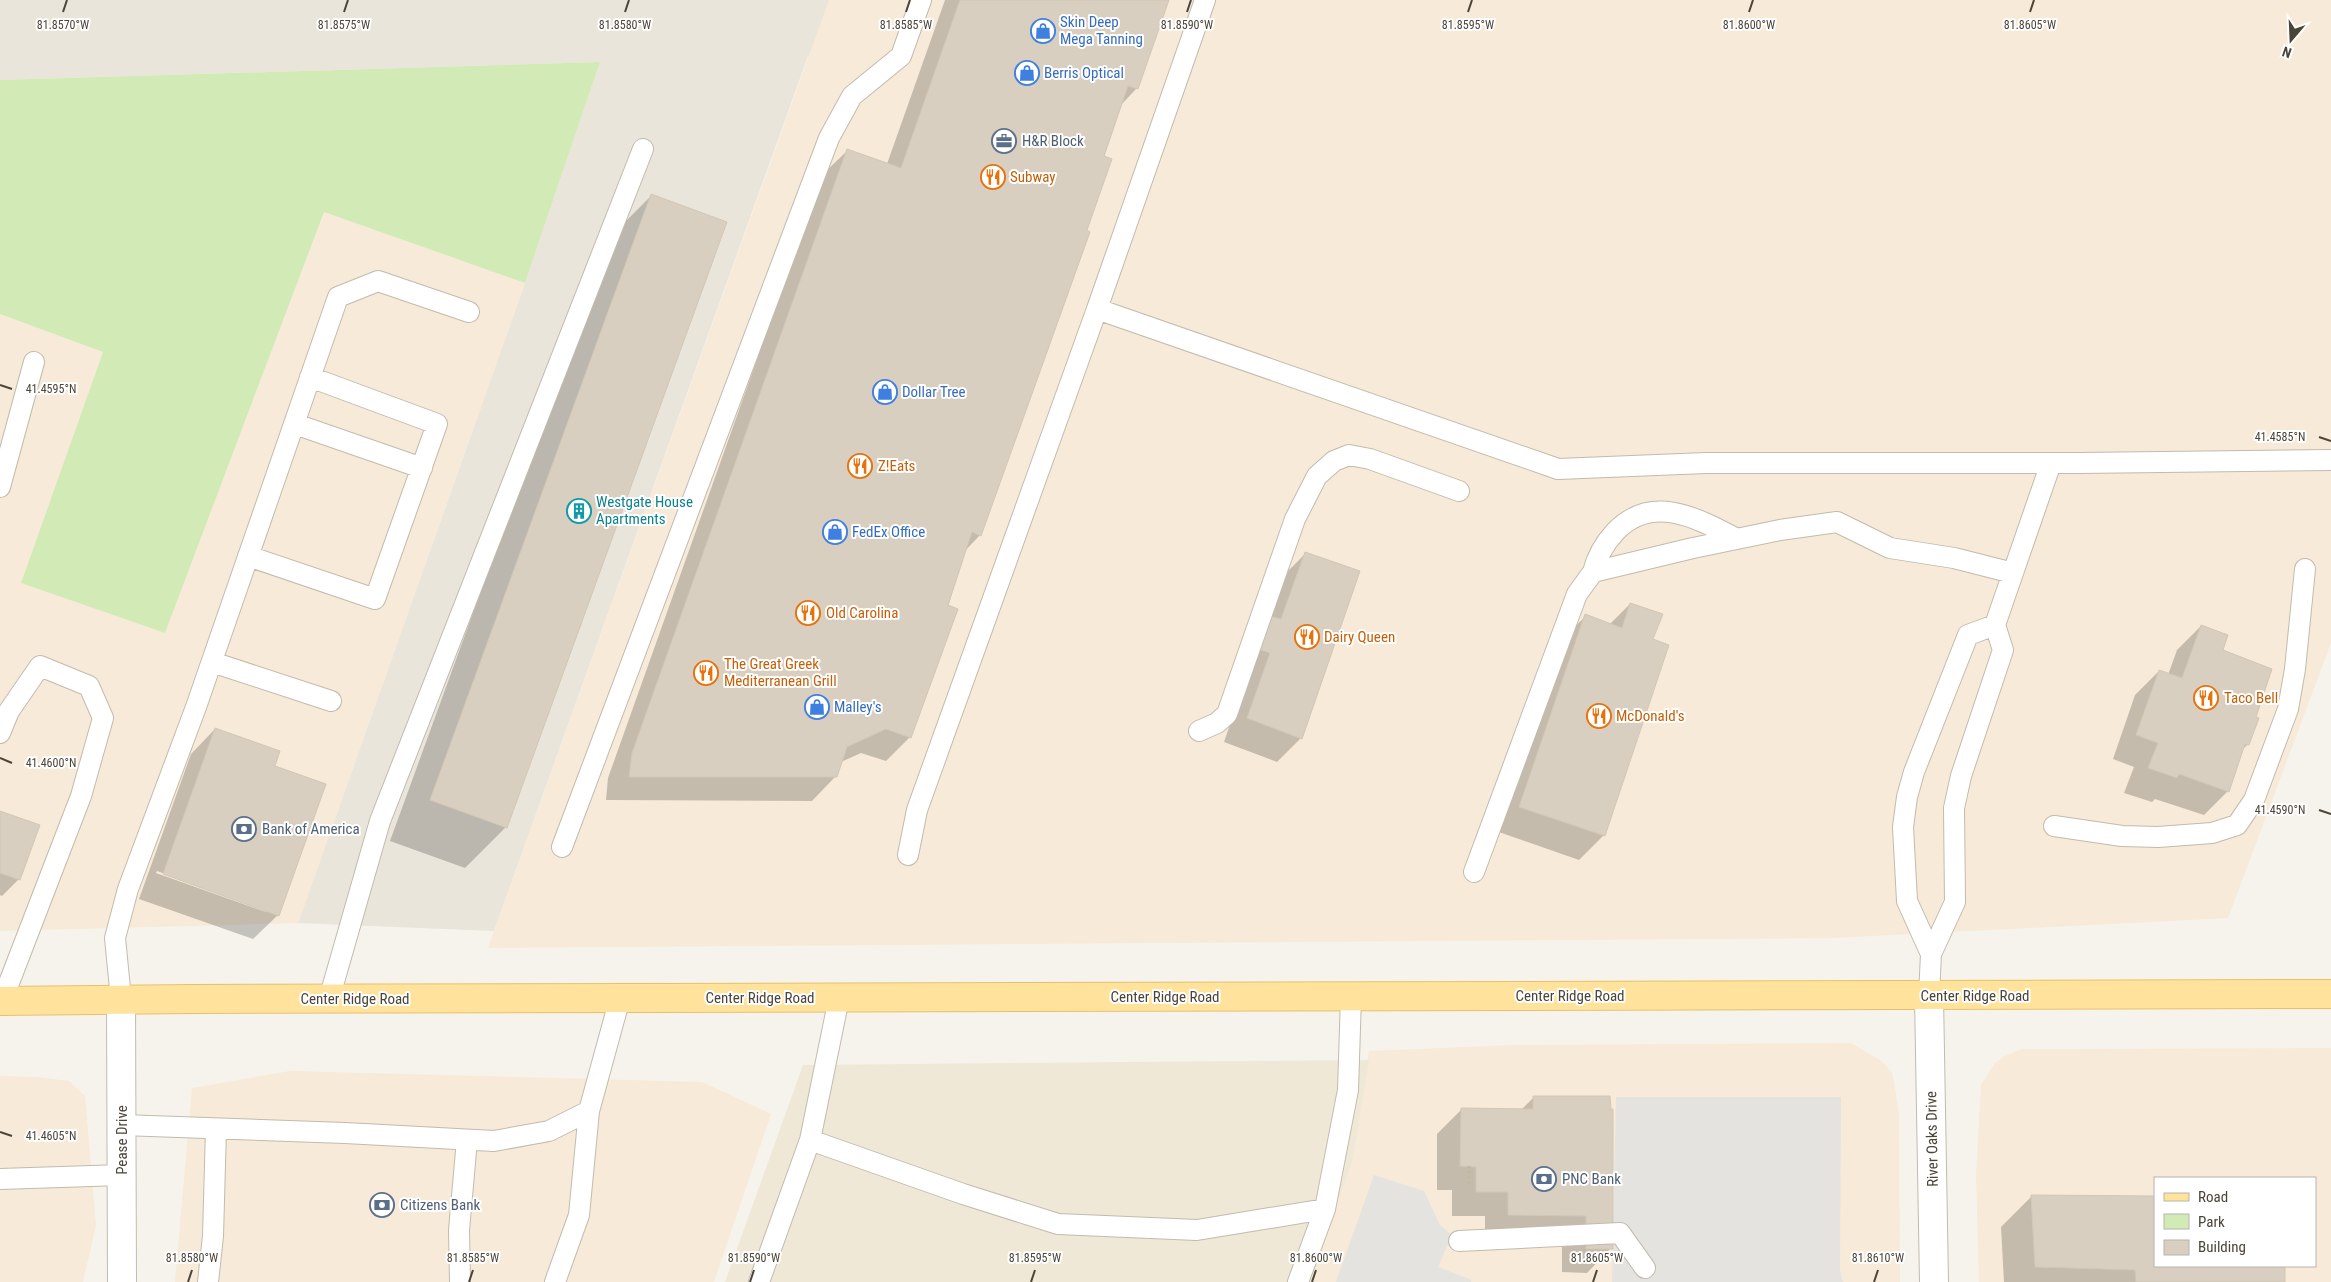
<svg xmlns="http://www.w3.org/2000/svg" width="2331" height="1282" font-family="'Roboto Condensed',sans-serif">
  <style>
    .residential { fill: #eae5da }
    .commercial { fill: #f7ead8; fill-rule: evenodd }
    .education { fill: #efe8d6 }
    .green { fill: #d2eab5 }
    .parking { fill: #e5e3e0 }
    .shadow { fill: #0003; fill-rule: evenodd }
    .building { fill: #d8cfc1; stroke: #d3c7b4 }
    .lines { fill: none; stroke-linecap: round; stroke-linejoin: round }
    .lane-casing { stroke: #c2bbae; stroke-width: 22 }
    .street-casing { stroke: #c2bbae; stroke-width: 30 }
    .primary-casing { stroke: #e6c16a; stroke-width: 30 }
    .path { stroke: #c4b79f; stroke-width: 3; stroke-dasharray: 2.5 2.5; stroke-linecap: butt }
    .lane { stroke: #fff; stroke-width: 20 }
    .street { stroke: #fff; stroke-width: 28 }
    .primary { stroke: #ffe39c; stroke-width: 28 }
    .ticks { fill: none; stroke: #4b4439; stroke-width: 2 }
    .labels { text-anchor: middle; stroke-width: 4; stroke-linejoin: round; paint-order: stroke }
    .shop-label { font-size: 15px; fill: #366cbe; stroke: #fff; text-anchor: start }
    .service-label { font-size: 15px; fill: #4e5e75; stroke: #fff; text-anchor: start }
    .food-label { font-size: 15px; fill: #c56008; stroke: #fff; text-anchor: start }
    .culture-label { font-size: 15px; fill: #0d838f; stroke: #fff; text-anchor: start }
    .street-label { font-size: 15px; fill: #4b4439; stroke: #fff }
    .ticks-label { font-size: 12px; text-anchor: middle; fill: #4b4439; stroke: #fff; stroke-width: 4; stroke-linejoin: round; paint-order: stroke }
  </style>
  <rect width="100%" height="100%" fill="#f6f3ec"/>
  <!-- residential -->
  <path class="residential" d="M0 0H835L815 56H808L494 931 298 923 525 283 600 62 0 80Z"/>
  <!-- commercial -->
  <path class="commercial" d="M829 0H2331V643L2228 918 1833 938 488 948Z
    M324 212 525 283 298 923 0 931V314L103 352 21 583 165 633Z
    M1851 1043 1882 1061 1892 1073 1895 1087 1899 1116 1900 1282H1309L1352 1163 1369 1051 1515 1045Z
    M2331 1048V1282H1979L1976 1177 1981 1085 1995 1063 2005 1056 2021 1049ZM2155 1178H2315V1266H2155Z
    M290 1071 702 1082 771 1114 714 1282H175L192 1088Z
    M0 1076 37 1077 69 1081 85 1096 96 1225 83 1282H0Z"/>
  <!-- education -->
  <path class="education" d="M1369 1060 1352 1163 1309 1282H725L803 1065Z"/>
  <!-- green -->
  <path class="green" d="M600 62 525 283 324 212 165 633 21 583 103 352 0 314V80Z"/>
  <!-- parking -->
  <path class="parking" d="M1616 1097H1841L1840 1271 1843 1282H1612Z
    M1374 1175 1424 1191 1440 1225 1452 1235 1438 1267 1472 1280 1471 1282H1336Z"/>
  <!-- shadow -->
  <path class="shadow" d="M945 0H1168L1137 88 1121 105 980 535 964 552 910 737 886 761 861 753 841 762 836 776 812 801 606 800 608 778 823 174 848 150 887 164Z
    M651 196 506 827 465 868 390 841 610 237Z
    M1305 554 1301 738 1277 762 1224 742 1246 678 1231 672 1242 640 1266 616 1281 578Z
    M1630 604 1652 640 1604 835 1579 860 1496 831 1561 640 1586 616 1609 625Z
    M2201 626 2221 651 2254 718 2248 744 2242 750 2228 791 2204 815 2155 799 2152 802 2124 793 2134 767 2113 759 2135 695 2159 671 2168 675 2177 650Z
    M215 729 273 766 278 915 253 939 139 899 191 754ZM157 871 266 910V912L156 873Z
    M0 812 19 879 2 896 0 895Z
    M1534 1097 1611 1248 1587 1273 1562 1272V1240L1485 1239V1216H1452V1190H1437V1134L1461 1110H1521Z
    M2032 1196 2155 1266H2284V1282H2004L2001 1227Z"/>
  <!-- building -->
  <path class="building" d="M960 0H1169L1138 89 1128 86 1104 156 1112 159 1087 230 1090 232 981 536 972 532 948 605 958 609 911 738 886 729 847 747 837 777H629L632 753 847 149 901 168Z
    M651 194 727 222 507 828 430 800Z
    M1305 552 1360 571 1302 739 1247 718 1270 653 1255 648 1266 615 1281 619Z
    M1630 603 1663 614 1653 639 1669 645 1605 836 1519 807 1585 614 1622 628Z
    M2201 625 2228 635 2223 650 2272 669 2256 717 2259 718 2249 745 2245 744 2229 792 2179 774 2177 778 2148 768 2158 743 2136 735 2159 670 2182 678Z
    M215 728 280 751 275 766 326 784 279 916 163 874Z
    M0 811 40 825 20 880 0 873Z
    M1533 1096H1610L1611 1109H1613V1249H1586V1216L1508 1215V1192H1476V1167L1460 1166 1461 1108 1533 1109Z
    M2031 1195 2155 1196V1266H2285V1282H2136L2135 1270 2035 1267Z"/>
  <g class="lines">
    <defs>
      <path id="lane" d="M1097 309 1205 0
        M295 424 422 468
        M0 487 34 362
        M248 556 375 599 437 424 310 377
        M1593 572C1597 556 1604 544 1615 532 1652 493 1697 518 1737 539
        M1995 625 2051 463
        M212 662 331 701
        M1199 731 1217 723 1227 714 1295 519 1317 476 1334 461 1349 455 1370 459 1459 491
        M0 733 9 711 40 666 89 686 103 718 81 796 2 1001
        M2054 826 2122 836 2158 837 2212 833 2237 825 2254 800 2288 709 2295 669 2305 569
        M562 847 829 138 852 96 901 56 921 0
        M908 855 917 810 1097 309 1558 469 1706 463H2078L2331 460
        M1474 872 1577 594 1593 572 1693 548 1780 530 1837 522 1890 548 1954 558 2013 573
        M1929 996 1931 954 1955 902 1954 808 1961 776 2003 650 1995 625 1968 635 1914 772 1907 797 1903 827 1907 901 1931 954
        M121 999 115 938 128 889 196 707 338 297 378 281 469 312
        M329 999 380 821 643 149
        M122 1125 345 1133 494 1141 549 1131 589 1111 620 998
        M810 1140 963 1194 1058 1224 1197 1230 1325 1209
        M0 1179 122 1175
        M1459 1241 1620 1233 1645 1268
        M208 1282 213 1236 216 1129
        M460 1282 459 1230 467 1140
        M555 1282 579 1215 589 1111
        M759 1282 810 1140 839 998
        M1298 1282 1325 1209 1348 1090 1351 997"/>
      <path id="street" d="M1929 996 1934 1282
        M121 999 122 1282"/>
      <path id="primary" d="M0 1001 192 999 2331 994"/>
    </defs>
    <!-- lane casing -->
    <use href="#lane" class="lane-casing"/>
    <!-- street casing -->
    <use href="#street" class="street-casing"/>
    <!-- primary casing -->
    <use href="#primary" class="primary-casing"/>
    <!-- path -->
    <path class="path" d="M1469 1166V1184"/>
    <!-- lane -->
    <use href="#lane" class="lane"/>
    <!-- street -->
    <use href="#street" class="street"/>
    <!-- primary -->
    <use href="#primary" class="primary"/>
  </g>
  <!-- ticks -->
  <path class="ticks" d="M63 12 67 0M344 12 348 0M625 12 629 0M906 12 910 0M1187 12 1191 0M1468 12 1472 0M1749 12 1753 0M2030 12 2034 0M0 385 12 389M2319 437 2331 441M0 758 12 763M2319 810 2331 814M0 1132 12 1136M188 1282 192 1270M469 1282 473 1270M750 1282 754 1270M1031 1282 1035 1270M1312 1282 1316 1270M1593 1282 1597 1270M1874 1282 1878 1270"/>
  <!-- icons -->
  <defs>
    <symbol id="shop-ring" viewBox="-11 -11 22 22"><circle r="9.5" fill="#fff" stroke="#3f7fe0" stroke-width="1.5"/><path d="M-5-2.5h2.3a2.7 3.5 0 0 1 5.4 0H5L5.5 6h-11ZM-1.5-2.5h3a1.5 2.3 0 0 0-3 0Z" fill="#3f7fe0"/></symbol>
    <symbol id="office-ring" viewBox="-11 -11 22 22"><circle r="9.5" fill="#fff" stroke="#5c6f8a" stroke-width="1.5"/><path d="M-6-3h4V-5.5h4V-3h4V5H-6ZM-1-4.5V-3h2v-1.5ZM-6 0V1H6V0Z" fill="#5c6f8a"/></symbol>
    <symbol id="restaurant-ring" viewBox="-11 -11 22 22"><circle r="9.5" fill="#fff" stroke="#e8710a" stroke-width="1.5"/><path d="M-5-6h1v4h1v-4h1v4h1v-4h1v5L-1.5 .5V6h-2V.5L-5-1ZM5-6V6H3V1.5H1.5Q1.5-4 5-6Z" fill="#e8710a"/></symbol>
    <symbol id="building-ring" viewBox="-11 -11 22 22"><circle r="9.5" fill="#fff" stroke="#0f9aa8" stroke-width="1.5"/><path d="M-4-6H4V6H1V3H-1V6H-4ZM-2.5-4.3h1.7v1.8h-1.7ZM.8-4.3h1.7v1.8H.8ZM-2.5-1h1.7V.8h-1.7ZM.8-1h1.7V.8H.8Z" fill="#0f9aa8"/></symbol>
    <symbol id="bank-ring" viewBox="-11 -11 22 22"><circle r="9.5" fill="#fff" stroke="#5c6f8a" stroke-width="1.5"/><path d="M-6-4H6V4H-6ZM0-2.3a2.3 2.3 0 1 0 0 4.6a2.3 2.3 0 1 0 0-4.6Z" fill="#5c6f8a"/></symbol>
  </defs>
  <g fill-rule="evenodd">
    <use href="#shop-ring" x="1029" y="17" width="28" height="28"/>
    <use href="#shop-ring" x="1013" y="59" width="28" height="28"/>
    <use href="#office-ring" x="990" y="127" width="28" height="28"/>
    <use href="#restaurant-ring" x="979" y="163" width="28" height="28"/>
    <use href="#shop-ring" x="871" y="378" width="28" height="28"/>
    <use href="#restaurant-ring" x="846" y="452" width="28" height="28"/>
    <use href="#building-ring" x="565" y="497" width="28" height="28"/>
    <use href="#shop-ring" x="821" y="518" width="28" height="28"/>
    <use href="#restaurant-ring" x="794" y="599" width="28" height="28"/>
    <use href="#restaurant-ring" x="1293" y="623" width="28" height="28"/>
    <use href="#restaurant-ring" x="692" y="659" width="28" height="28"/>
    <use href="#restaurant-ring" x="2192" y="684" width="28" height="28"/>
    <use href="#shop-ring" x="803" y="693" width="28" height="28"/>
    <use href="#restaurant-ring" x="1585" y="702" width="28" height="28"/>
    <use href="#bank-ring" x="230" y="815" width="28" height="28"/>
    <use href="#bank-ring" x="1530" y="1165" width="28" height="28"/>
    <use href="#bank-ring" x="368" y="1191" width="28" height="28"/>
  </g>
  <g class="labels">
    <!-- shop labels -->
    <g class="shop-label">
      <text x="1060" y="27">Skin Deep<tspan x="1060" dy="17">Mega Tanning</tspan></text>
      <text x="1044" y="78">Berris Optical</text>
      <text x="902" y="397">Dollar Tree</text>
      <text x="852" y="537">FedEx Office</text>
      <text x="834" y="712">Malley's</text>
    </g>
    <!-- service labels -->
    <g class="service-label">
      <text x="1022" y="146">H&amp;R Block</text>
      <text x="262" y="834">Bank of America</text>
      <text x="1562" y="1184">PNC Bank</text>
      <text x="400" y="1210">Citizens Bank</text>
    </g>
    <!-- food labels -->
    <g class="food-label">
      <text x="1010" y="182">Subway</text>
      <text x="878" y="471">Z!Eats</text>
      <text x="826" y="618">Old Carolina</text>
      <text x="1324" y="642">Dairy Queen</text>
      <text x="724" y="669">The Great Greek<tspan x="724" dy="17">Mediterranean Grill</tspan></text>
      <text x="2224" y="703">Taco Bell</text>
      <text x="1616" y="721">McDonald's</text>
    </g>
    <!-- culture labels -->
    <g class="culture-label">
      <text x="596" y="507">Westgate House<tspan x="596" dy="17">Apartments</tspan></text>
    </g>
    <!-- street labels -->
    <g class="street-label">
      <text x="1570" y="1001">Center Ridge Road</text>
      <text x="1975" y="1001">Center Ridge Road</text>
      <text x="1165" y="1002">Center Ridge Road</text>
      <text x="760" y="1003">Center Ridge Road</text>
      <text x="355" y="1004">Center Ridge Road</text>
      <text transform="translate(1932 1139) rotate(-91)" y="5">River Oaks Drive</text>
      <text transform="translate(122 1140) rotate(-90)" y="5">Pease Drive</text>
    </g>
  </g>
  <g class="ticks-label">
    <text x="344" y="29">81.8575°W</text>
    <text x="625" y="29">81.8580°W</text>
    <text x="906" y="29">81.8585°W</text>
    <text x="1187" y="29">81.8590°W</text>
    <text x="1468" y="29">81.8595°W</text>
    <text x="1749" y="29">81.8600°W</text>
    <text x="2030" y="29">81.8605°W</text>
    <text x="63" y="29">81.8570°W</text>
    <text x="51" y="393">41.4595°N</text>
    <text x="2280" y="441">41.4585°N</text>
    <text x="51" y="767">41.4600°N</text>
    <text x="2280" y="814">41.4590°N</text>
    <text x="51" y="1140">41.4605°N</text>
    <text x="192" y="1262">81.8580°W</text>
    <text x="473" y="1262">81.8585°W</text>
    <text x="754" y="1262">81.8590°W</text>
    <text x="1035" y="1262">81.8595°W</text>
    <text x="1316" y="1262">81.8600°W</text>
    <text x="1597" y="1262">81.8605°W</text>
    <text x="1878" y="1262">81.8610°W</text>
  </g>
  <!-- legend -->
  <rect x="2154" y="1177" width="162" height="90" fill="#ffffff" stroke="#b7b4b0"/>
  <rect x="2164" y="1193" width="25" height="8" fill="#ffe39c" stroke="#b7b4b0"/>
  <text x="2198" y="1202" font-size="15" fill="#4b4439">Road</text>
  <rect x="2164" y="1214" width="25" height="15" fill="#d2eab5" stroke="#b7b4b0"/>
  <text x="2198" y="1227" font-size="15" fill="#4b4439">Park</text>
  <rect x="2164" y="1240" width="25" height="15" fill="#d8cfc1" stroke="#b7b4b0"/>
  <text x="2198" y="1252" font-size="15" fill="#4b4439">Building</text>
  <!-- north arrow -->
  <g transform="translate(2291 40) rotate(199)" stroke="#ffffff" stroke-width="4" paint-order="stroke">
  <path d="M0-4L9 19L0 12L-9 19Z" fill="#4b4439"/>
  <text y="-8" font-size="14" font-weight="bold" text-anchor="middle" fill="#4b4439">N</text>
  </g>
</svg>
